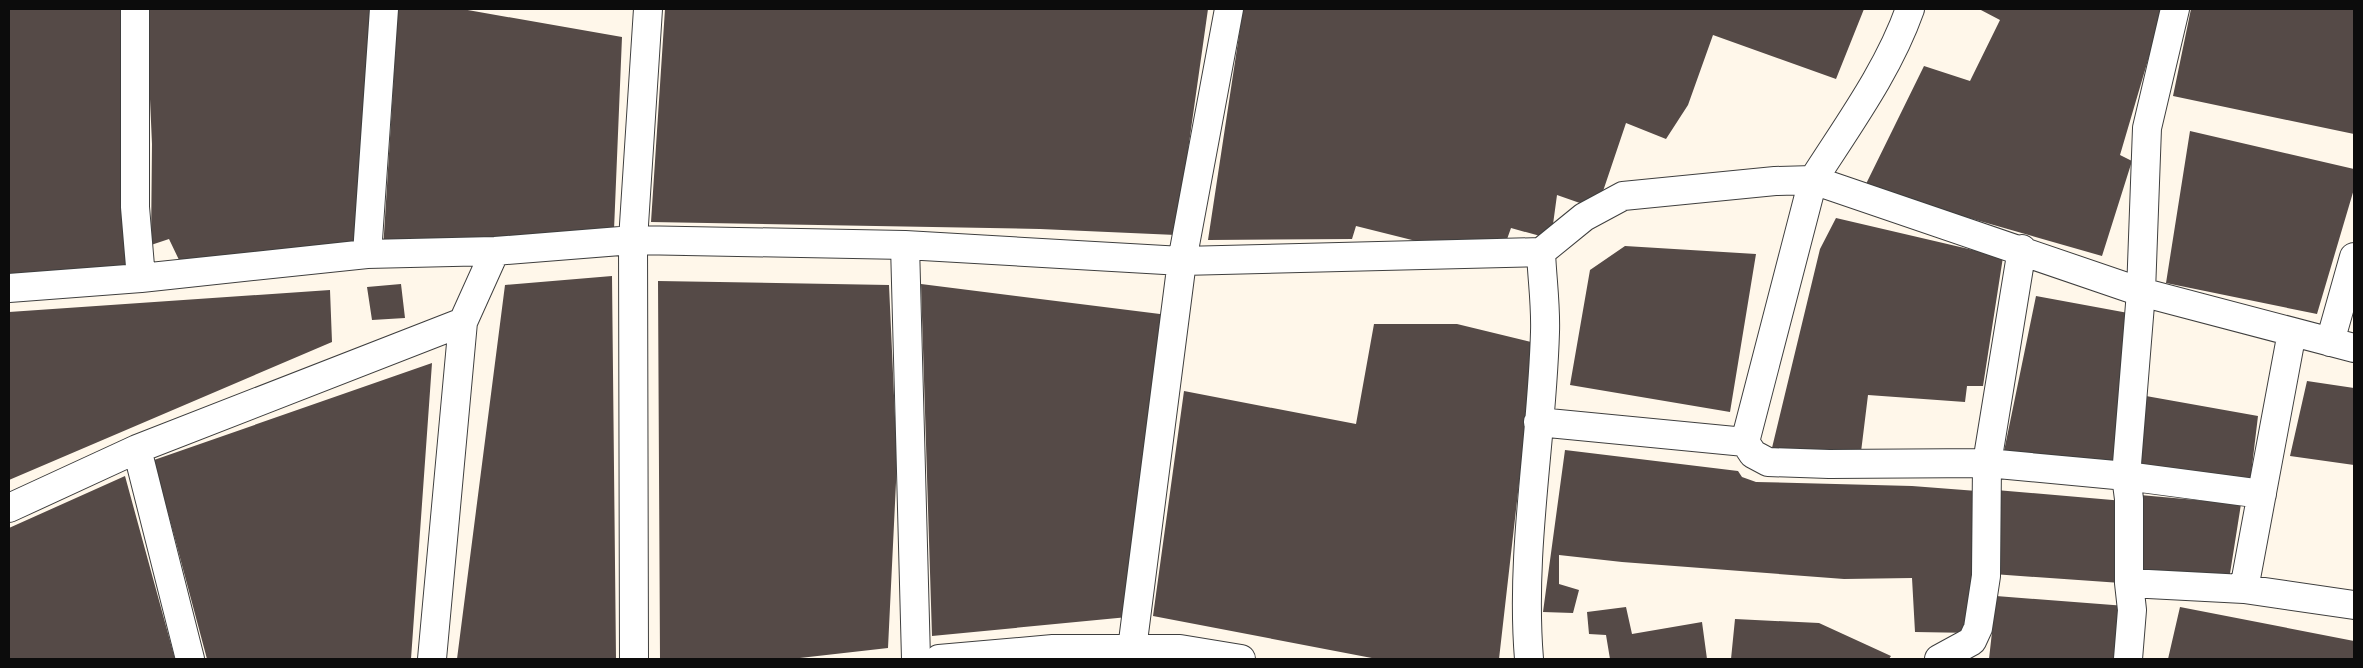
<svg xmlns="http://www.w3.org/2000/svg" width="2363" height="668" font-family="Merriweather,serif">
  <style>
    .building { fill: #554a47 }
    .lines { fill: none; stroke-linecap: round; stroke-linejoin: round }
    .minor-casing { stroke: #3f3f3f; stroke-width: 30 }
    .minor { stroke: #fff; stroke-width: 28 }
  </style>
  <rect width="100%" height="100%" fill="#fff7ea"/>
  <!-- building -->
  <path class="building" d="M9 9H124L131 268 9 278Z
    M146 9H376L357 253 180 262 169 239 151 245 152 144Z
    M398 9H462L622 37 614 230 383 250Z
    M665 9H1208L1176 235 1040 229 651 222Z
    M1243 9H1864L1836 79 1713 35 1688 105 1666 139 1626 123 1597 209 1557 195 1551 239 1511 228 1506 242 1416 241 1356 226 1352 239 1208 240Z
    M1979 9H2163L2120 155 2132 161 2102 256 1864 188 1924 66 1970 81 2000 20Z
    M2191 9H2354V134L2173 96Z
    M2190 131 2354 169V189L2317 314 2166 283Z
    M1836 218 2003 257 1983 386H1967L1965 402 1868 395 1861 452H1771L1820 249Z
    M1625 246 1756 254 1730 412 1570 385 1590 270Z
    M612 276 616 659H457L505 285Z
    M658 281 889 285 897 462 888 648 791 659H660Z
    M401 284 405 318 372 320 367 287Z
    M921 284 1168 315 1128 617 932 636Z
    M330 290 332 342 9 480V312Z
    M2036 296 2139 315 2117 457 2106 468 2002 461Z
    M1374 324H1457L1535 343 1499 659H1377L1153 616 1184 391 1356 424Z
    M432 363 411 659H207L154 460Z
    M2307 381 2354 388V465L2290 456Z
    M2146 396 2258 416 2250 483 2137 472Z
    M1565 450 1738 471 1742 477 1756 482 1912 486 1977 491 1974 633 1915 632 1912 578 1844 579 1622 562 1559 555V584L1579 590 1573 613 1543 612Z
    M125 476 175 659H9V528Z
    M1996 490 2124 501 2121 583 1993 574Z
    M2140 495 2241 504 2229 580 2135 575Z
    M1996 596 2126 606 2119 659H1989Z
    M1626 607 1632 634 1702 622 1707 659H1610L1606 635 1589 634 1587 612Z
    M2180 607 2354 641V659H2168Z
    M1735 619 1819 623 1891 656 1889 659H1731Z"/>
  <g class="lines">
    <defs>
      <path id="minor" d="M135 9V207L141 278
        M367 254 384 9
        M9 288 141 278 367 254 495 251 633 240 648 9
        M2330 342 2354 257
        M1538 422 1745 442 1813 180 2141 292 2354 348
        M1745 442 1753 454 1768 462 1829 464 1987 463 2126 476 2262 494
        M137 449 190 659
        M9 508 137 449 463 322 495 251
        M2129 583 2244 589 2354 605
        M2244 589 2292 332
        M1132 649 1182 261 1541 252 1584 217 1623 196 1775 181 1813 180C1848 125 1888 71 1910 9
        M432 659 463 322
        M634 659 633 240 905 245
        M916 659 905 245 1182 261 1229 9
        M939 659 1053 649H1180L1241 659
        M1529 659C1520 550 1542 441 1545 332 1546 305 1542 278 1541 252
        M1939 659 1972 641 1978 628 1986 576 1987 463 2022 249
        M2128 659 2132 610 2129 583V499L2126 476 2141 292 2147 128 2175 9"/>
    </defs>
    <!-- minor casing -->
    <use href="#minor" class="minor-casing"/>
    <!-- minor -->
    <use href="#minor" class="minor"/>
  </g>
  <!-- border -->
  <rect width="2363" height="668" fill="none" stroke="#0c0c0c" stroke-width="20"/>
</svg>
